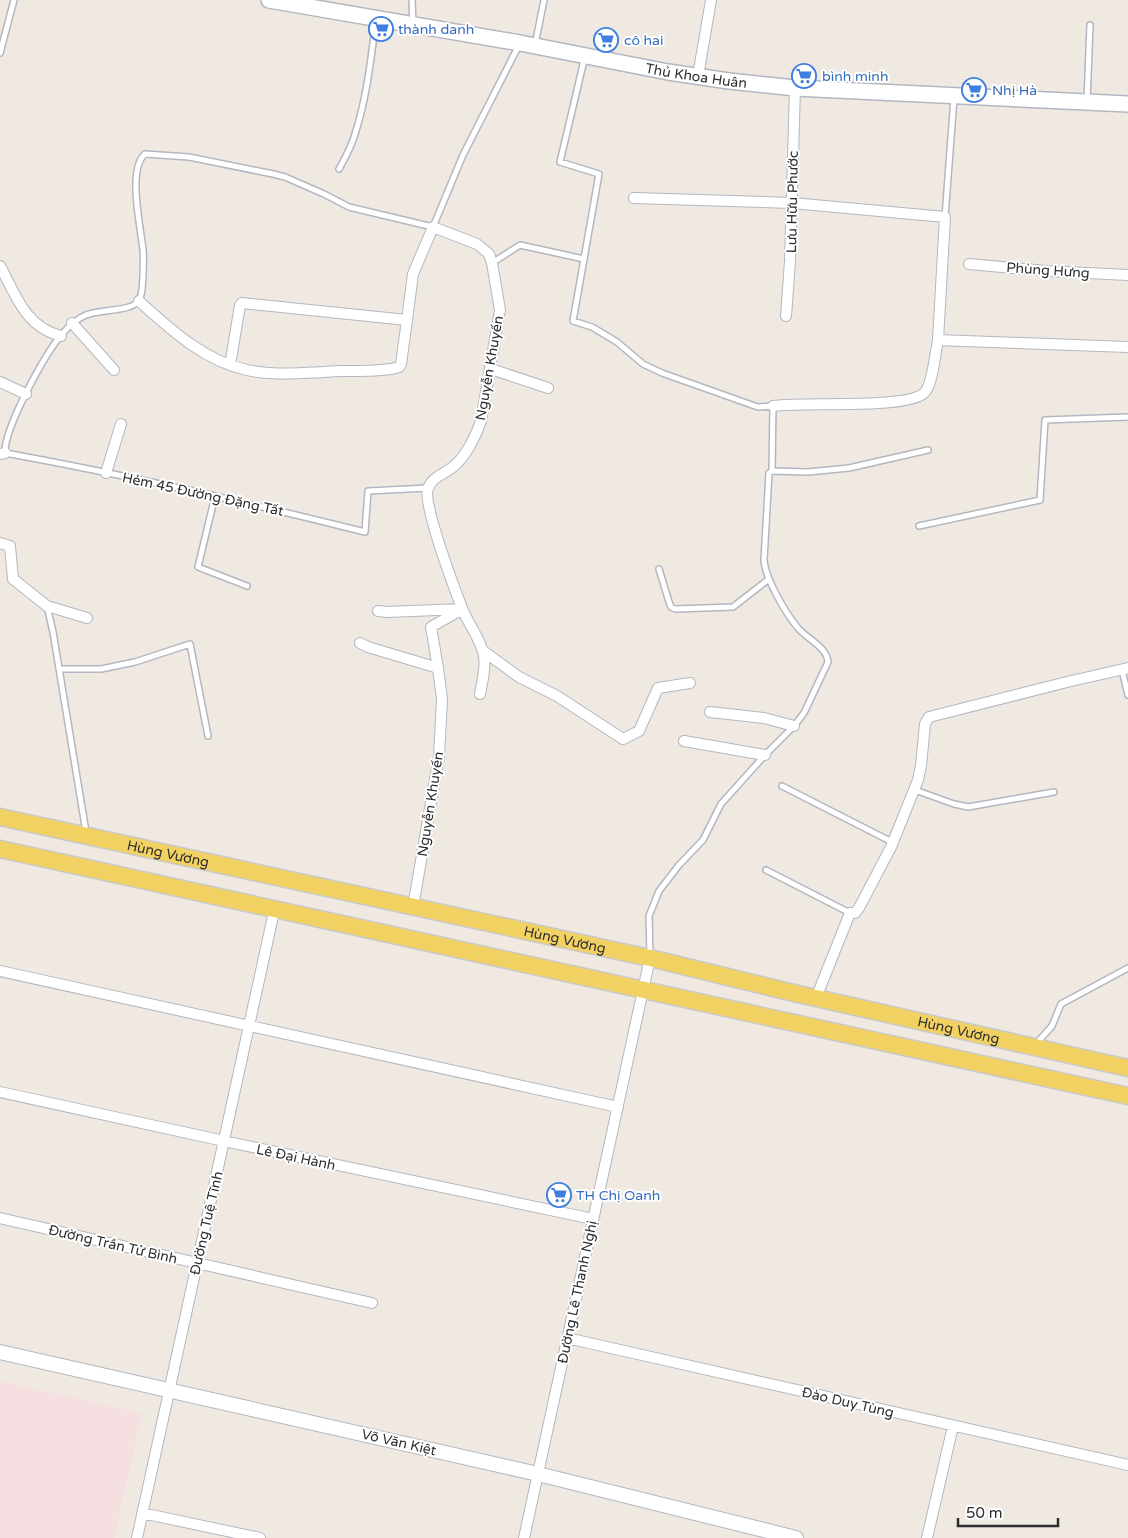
<svg xmlns="http://www.w3.org/2000/svg" width="1128" height="1538" font-family="'Varela Round',sans-serif">
  <style>
    .medical { fill: #f5dfe0 }
    .lines { fill: none; stroke-linecap: round; stroke-linejoin: round }
    .service-casing { stroke: #b4b7c1; stroke-width: 8 }
    .minor-casing { stroke: #b4b7c1; stroke-width: 12 }
    .tertiary-casing { stroke: #b4b7c1; stroke-width: 16 }
    .secondary-casing { stroke: #b4b7c1; stroke-width: 18 }
    .primary-casing { stroke: #c9c9c9; stroke-width: 19 }
    .service { stroke: #fff; stroke-width: 5 }
    .minor { stroke: #fff; stroke-width: 10 }
    .tertiary { stroke: #fff; stroke-width: 14 }
    .secondary { stroke: #fff; stroke-width: 15 }
    .primary { stroke: #f2d163; stroke-width: 16 }
    .labels { text-anchor: middle; stroke-width: 4; stroke-linejoin: round; paint-order: stroke }
    .shop-label { font-size: 14px; fill: #366cbe; stroke: #fff; text-anchor: start }
    .street-label { font-size: 14px; fill: #2e2e2e; stroke: #fff }
  </style>
  <rect width="100%" height="100%" fill="#efe9e1"/>
  <!-- medical -->
  <path class="medical" d="M0 1381 142 1413 114 1538H0Z"/>
  <g class="lines">
    <defs>
      <path id="service" d="M412 0 413 23
        M535 45 544 0
        M0 53 14 0
        M585 56 560 162 599 174 573 321 592 327 617 342 643 364 662 373 752 405 758 407 773 406 772 471
        M1087 101 1090 25
        M339 169C345 158 352 146 355 134 367 97 371 58 376 20
        M945 217 954 98
        M492 263 520 245 584 259
        M428 488 368 491 365 532C246 502 126 475 5 453 4 428 45 354 62 334 69 326 76 319 86 315 99 309 133 312 139 300 143 293 142 285 143 277 143 268 144 259 143 250 141 229 127 169 145 154L189 157 273 174 285 177 324 194 349 207 433 227 463 155 519 45
        M215 496 198 567 247 586
        M919 526 1040 500 1045 420 1128 417
        M659 569 669 602 671 607 675 609 733 607 769 579
        M47 606 53 632 86 832
        M59 669H101L135 662 190 644 208 736
        M1122 670 1128 695
        M782 786 892 842
        M915 790 954 804 968 807 1054 792
        M766 870 850 913
        M650 956 649 916 659 891 679 865 703 840 721 804 765 755 794 726 804 713 828 662C827 647 807 639 798 628 786 614 765 578 764 560L769 473 772 471 808 472 849 468 928 450
        M1036 1044 1052 1026 1061 1004 1128 968"/>
      <path id="minor" d="M698 76 711 0
        M634 198 792 203 945 217 938 340
        M969 264 1047 271 1128 275
        M0 266C16 295 25 327 61 336
        M139 301C170 329 204 361 247 370 274 376 310 373 338 371 355 371 384 372 399 367L401 364 407 320
        M786 316 790 261 795 88
        M72 323 114 370
        M230 365 240 305 242 303 407 320 413 274 433 227 477 244 489 254 492 263 500 310 481 421C476 436 466 456 454 466 445 474 433 476 428 488 422 503 455 590 462 608 468 624 481 639 484 656 486 668 482 683 480 694
        M491 369 548 388
        M0 382 26 394
        M773 406C801 401 911 410 925 392 933 383 935 353 938 340L1128 347
        M0 454 5 453
        M106 473 121 424
        M0 543 10 546 13 579 47 606 87 618
        M378 611 387 612 462 609
        M360 643 368 647 438 668 442 699 439 756 413 907
        M482 650 519 677 557 696 623 739 639 731 658 688 690 683
        M438 668 431 627 459 611
        M710 712 764 718 794 726
        M684 741 765 755
        M0 971 618 1107
        M816 998 850 913H855L859 908 891 847 918 780 921 766 925 724 929 717 1071 681 1128 668
        M0 1092 224 1141 593 1219
        M0 1218 372 1303
        M567 1338 1128 1465
        M142 1513 260 1538
        M137 1538 275 907
        M524 1538 650 958
        M927 1538 953 1426"/>
      <path id="tertiary" d="M0 1352 538 1474 796 1538"/>
      <g id="secondary">
        <path id="s1" d="M269 0 520 43 668 72 729 81 795 88 1128 104"/>
      </g>
      <g id="primary">
        <path id="s2" d="M0 817 650 958 798 994 1128 1068"/>
        <path d="M0 849C377 929 752 1015 1128 1096"/>
      </g>
    </defs>
    <!-- service casing -->
    <use href="#service" class="service-casing"/>
    <!-- minor casing -->
    <use href="#minor" class="minor-casing"/>
    <!-- tertiary casing -->
    <use href="#tertiary" class="tertiary-casing"/>
    <!-- secondary casing -->
    <use href="#secondary" class="secondary-casing"/>
    <!-- primary casing -->
    <use href="#primary" class="primary-casing"/>
    <!-- service -->
    <use href="#service" class="service"/>
    <!-- minor -->
    <use href="#minor" class="minor"/>
    <!-- tertiary -->
    <use href="#tertiary" class="tertiary"/>
    <!-- secondary -->
    <use href="#secondary" class="secondary"/>
    <!-- primary -->
    <use href="#primary" class="primary"/>
  </g>
  <!-- icons -->
  <defs>
    <symbol id="supermarket-ring" viewBox="-11 -11 22 22"><circle r="9.5" fill="#fff" stroke="#3f7fe0" stroke-width="1.5"/><path d="M-6-5.5h2.5l.6 2H6L4.5 2H-2.5L-4.4-4H-6ZM-1.5 3.2a1.3 1.3 0 1 0 .1 0ZM3 3.2a1.3 1.3 0 1 0 .1 0Z" fill="#3f7fe0"/></symbol>
  </defs>
  <g fill-rule="evenodd">
    <use href="#supermarket-ring" x="367" y="15" width="28" height="28"/>
    <use href="#supermarket-ring" x="592" y="26" width="28" height="28"/>
    <use href="#supermarket-ring" x="790" y="62" width="28" height="28"/>
    <use href="#supermarket-ring" x="960" y="76" width="28" height="28"/>
    <use href="#supermarket-ring" x="545" y="1181" width="28" height="28"/>
  </g>
  <g class="labels">
    <!-- shop labels -->
    <g class="shop-label">
      <text x="398" y="34">thành danh</text>
      <text x="624" y="45">cô hai</text>
      <text x="822" y="81">bình minh</text>
      <text x="992" y="95">Nhị Hà</text>
      <text x="576" y="1200">TH Chị Oanh</text>
    </g>
    <!-- street labels -->
    <g class="street-label">
      <text dy="5" stroke="none"><textPath href="#s1" startOffset="434">Thủ Khoa Huân</textPath></text>
      <text transform="translate(792 202) rotate(-89)" y="5">Lưu Hữu Phước</text>
      <text transform="translate(1048 270) rotate(4)" y="5">Phùng Hưng</text>
      <text transform="translate(489 368) rotate(-80)" y="5">Nguyễn Khuyến</text>
      <text transform="translate(203 494) rotate(12)" y="5">Hẻm 45 Đường Đặng Tất</text>
      <text transform="translate(430 804) rotate(-81)" y="5">Nguyễn Khuyến</text>
      <text dy="5" stroke="none"><textPath href="#s2" startOffset="172">Hùng Vương</textPath></text>
      <text dy="5" stroke="none"><textPath href="#s2" startOffset="578">Hùng Vương</textPath></text>
      <text dy="5" stroke="none"><textPath href="#s2" startOffset="982">Hùng Vương</textPath></text>
      <text transform="translate(296 1157) rotate(12)" y="5">Lê Đại Hành</text>
      <text transform="translate(206 1223) rotate(-77)" y="5">Đường Tuệ Tĩnh</text>
      <text transform="translate(113 1244) rotate(13)" y="5">Đường Trần Tử Bình</text>
      <text transform="translate(577 1292) rotate(-78)" y="5">Đường Lê Thanh Nghị</text>
      <text transform="translate(848 1402) rotate(13)" y="5">Đào Duy Tùng</text>
      <text transform="translate(399 1442) rotate(13)" y="5">Võ Văn Kiệt</text>
    </g>
  </g>
  <!-- scale -->
  <path d="M958 1518v8h100v-8" fill="none" stroke="#2e2e2e" stroke-width="2.5"/>
  <text x="966" y="1518" font-size="15" fill="#2e2e2e" stroke="#ffffff" stroke-width="4" paint-order="stroke">50 m</text>
</svg>
